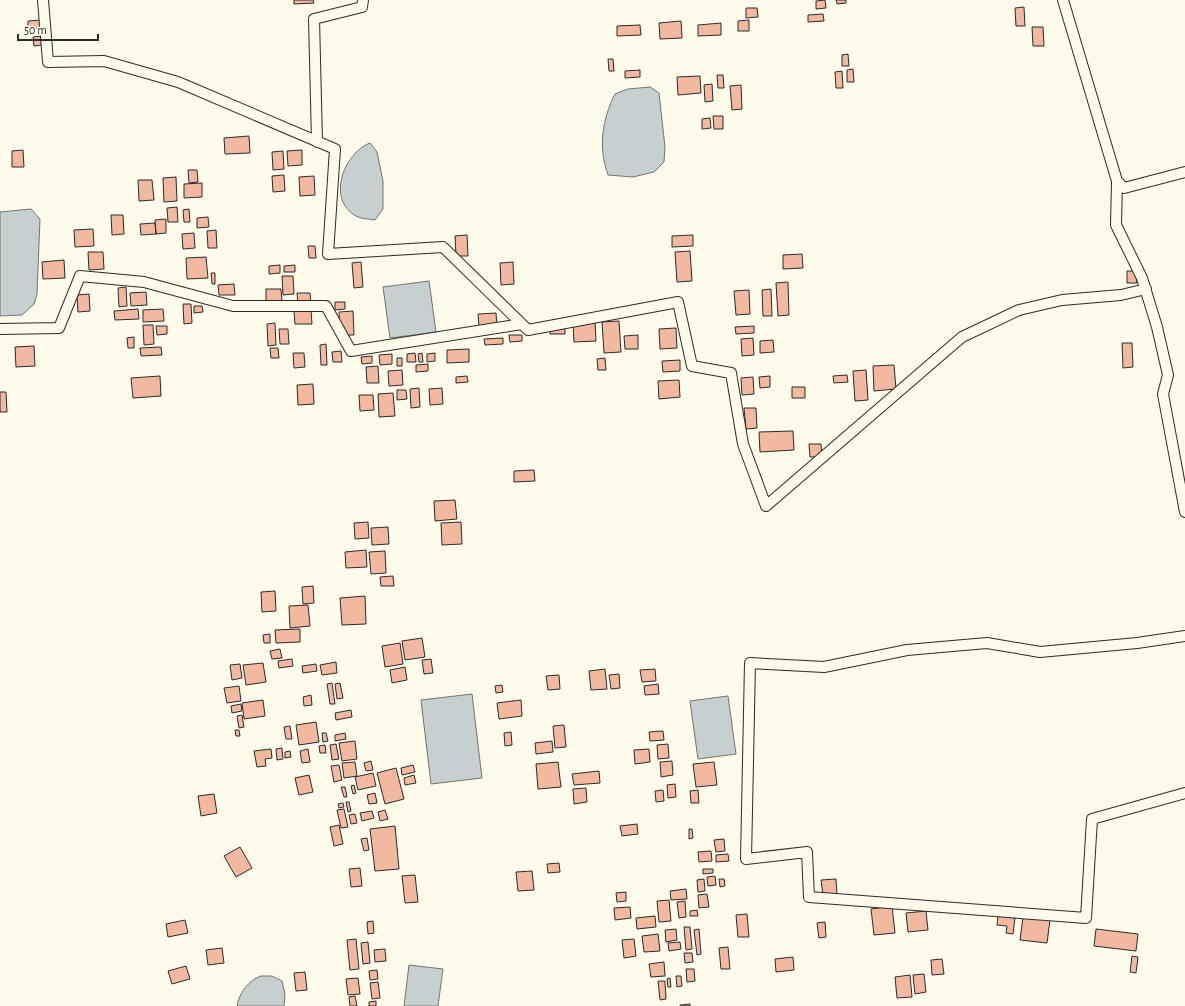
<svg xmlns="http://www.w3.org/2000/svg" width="1185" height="1006" font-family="'Alegreya Sans',sans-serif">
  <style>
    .water { fill: #c7d0d0; stroke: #74746e }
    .building { fill: #f2b8a0; stroke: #2b2b2b }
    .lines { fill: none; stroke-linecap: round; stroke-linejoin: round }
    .minor-casing { stroke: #2b2b2b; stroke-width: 12 }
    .minor { stroke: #fdfbea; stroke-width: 10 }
  </style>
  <rect width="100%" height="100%" fill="#fdfbea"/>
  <!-- water -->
  <path class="water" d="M650 87 659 93 665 147 664 162 654 172 633 177 608 175C598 147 602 120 615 94L628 89Z
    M370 143 377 152 383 181V209L375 220C369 219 361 219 356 216 326 199 344 153 370 143Z
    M31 209 40 219 37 294 34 304 22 315 0 316V212Z
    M429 281 436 332 390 338 383 287Z
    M472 694 482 778 431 784 421 700Z
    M728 696 736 754 698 759 690 701Z
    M409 965 443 969 438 1006H404Z
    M261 976H272L282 981 285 994 284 1006H237C239 993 249 980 261 976Z"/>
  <!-- building -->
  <path class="building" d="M294 0H313L314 3 294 4Z
    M825 0 826 8 816 9V1Z
    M836 0H846V3L837 4Z
    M1024 7 1025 26H1016L1015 8Z
    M746 8H757L758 17 746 18Z
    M823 14 824 21 808 22V15Z
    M41 20V28L28 29V21Z
    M749 20V31H738V21Z
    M681 21 682 38 660 39 659 23Z
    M721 23V35L698 36V25Z
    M640 25 641 35 617 36V26Z
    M1032 27H1043L1044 46H1033Z
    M42 36 43 45 34 46 33 37Z
    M848 54 849 66H842V55Z
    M608 59H613L614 71H609Z
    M853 69 854 82H847V70Z
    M640 70V77L625 78V71Z
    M842 71 843 88H836L835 72Z
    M717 75H723L724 88H718Z
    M700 76 701 93 678 95 677 77Z
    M712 84 713 101 705 102 704 85Z
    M741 85 742 109 732 110 730 86Z
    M713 116H723V129H714Z
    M710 118 711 128 702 129V119Z
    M249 136 250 153 225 154 224 138Z
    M23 150 24 167H12V151Z
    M302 150V165L288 166 287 151Z
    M283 151 284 169 273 170 272 152Z
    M188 170H197L198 182 189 183Z
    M284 175 285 191 273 192 272 176Z
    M314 176 315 195 300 196 299 177Z
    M176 177 177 201 164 202 163 178Z
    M138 180H152L154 200 139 201Z
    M202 183V197L184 198V184Z
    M177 207 178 222H168L167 208Z
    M189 209 190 222H184L183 210Z
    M111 215H123L124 234 112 235Z
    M208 217 209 227 197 228V218Z
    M166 219V233L156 234 155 220Z
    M155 223 156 234 141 235 140 224Z
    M93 229 94 246 75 247 74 230Z
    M216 230 217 248H208L207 231Z
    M194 233 195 248 183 249 182 234Z
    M467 235 468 256H456L455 236Z
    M693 235V246L672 247V236Z
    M308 246H315L316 258H309Z
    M690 251 692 281 677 282 675 252Z
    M88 252H103L104 269 89 270Z
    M802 254 803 268 783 269V255Z
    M206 257 208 278 187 279 186 258Z
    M64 260 65 278 43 279 42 262Z
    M361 262 363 287 354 288 352 263Z
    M513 262 514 284 501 285 500 263Z
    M280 265V273L269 274V266Z
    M295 265V272H284V266Z
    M1127 271H1136L1137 283H1127Z
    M211 273H215V284H212Z
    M282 276H293L294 294 283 295Z
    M788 282 789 315 778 316 776 283Z
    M234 284 235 295H219L218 285Z
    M126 287 127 306 119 307 118 288Z
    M266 289H281L282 301 266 302Z
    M771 289 772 316H763L762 290Z
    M749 290 750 314 736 315 734 291Z
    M146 292 147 305 131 306 130 293Z
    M297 293H310L311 304 298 305Z
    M89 294 90 311 78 312 77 295Z
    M335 302H345V309L335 310Z
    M183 304H191L192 323 184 324Z
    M194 306H202L203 312 194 313Z
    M138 309 139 319 115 320 114 311Z
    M163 309 164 321 143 322V310Z
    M311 310 312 324H295L294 311Z
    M353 311 354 335H340L339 312Z
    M496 313 497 326 479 327 478 314Z
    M619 321 621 352 604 353 602 322Z
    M595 322 596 341 574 342 573 323Z
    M275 323 276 345 268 346 267 324Z
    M143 325H153L154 344 144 345Z
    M156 326H167V334L157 335Z
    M565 326V334H550V327Z
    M754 326V333L736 334 735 327Z
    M676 328 677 348 660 349 659 329Z
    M279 329H288L289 344H280Z
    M509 335H522V341L510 342Z
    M638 335V349H625L624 336Z
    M134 337V348H128L127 338Z
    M503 338V344L485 345 484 339Z
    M753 338 754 355 742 356 741 339Z
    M773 340 774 352 760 353V341Z
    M1122 343H1132L1133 367 1123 368Z
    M326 344 327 365H321L320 345Z
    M34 346 35 366 16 367 15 347Z
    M161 347 162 355 141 356 140 348Z
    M270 348H278L279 358H271Z
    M469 349V362L447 363V350Z
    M341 351 342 362H333L332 352Z
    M293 353H304L305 367 294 368Z
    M415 353 416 362H407V354Z
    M422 353 423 362H419L418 354Z
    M435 353V361L427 362V354Z
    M392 354V364L380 365 379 355Z
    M372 356V363L362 364 361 357Z
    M397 358H402V366H397Z
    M605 358 606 370H598L597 359Z
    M680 360V371L663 372 662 361Z
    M428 364V371L416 372V365Z
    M894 365 896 389 874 391 873 366Z
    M378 366 379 383H367L366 367Z
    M402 370 403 385 389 386 388 371Z
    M866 370 868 400 855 401 853 371Z
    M847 375 848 382 834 383 833 376Z
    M160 376 161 396 133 398 131 378Z
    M467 376 468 382 456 383V377Z
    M770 376V387L760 388 759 377Z
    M753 377 754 394 742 395 741 378Z
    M679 380 680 397 659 399 658 381Z
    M313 384 314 404 298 405 297 385Z
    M792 387H805V398H792Z
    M419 388 420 407 411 408 410 389Z
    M442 388 443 404 430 405 429 389Z
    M397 390H406L407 399 397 400Z
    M0 392H6L7 412H0Z
    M393 393 395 416 379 417 378 394Z
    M359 395H373L374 410 360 411Z
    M744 408H756L757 428 746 429Z
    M793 431 794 450 760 452 759 432Z
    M809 444H821L822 457H810Z
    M534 470 535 481 514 482V471Z
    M455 500 457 519 435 521 434 501Z
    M368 522 369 538 355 539 354 523Z
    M461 522 462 544 442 545 441 523Z
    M388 527 389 544 372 545 371 528Z
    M366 550 367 567 346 568 345 552Z
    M385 551 386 573 371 574 369 552Z
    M393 576 394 586H381L380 577Z
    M313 586 314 603 303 604 302 587Z
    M275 591 276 611 262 612 261 592Z
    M365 596 366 624 342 625 340 598Z
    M308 605 310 626 290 628 289 606Z
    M300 629V642L276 643 275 630Z
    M270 634V643H264L263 635Z
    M422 638 425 657 405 660 402 641Z
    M400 643 403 664 385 667 382 646Z
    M280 649 282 658 272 659 270 651Z
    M292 659 293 666 279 668 278 661Z
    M431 659 433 673 424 674 422 660Z
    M336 662 337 673 322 675 320 665Z
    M263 663 266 682 246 685 243 665Z
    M240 664 242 678 232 680 230 665Z
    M316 664 317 671 303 673 302 666Z
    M405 667 407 680 392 683 390 670Z
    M605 669 607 689 591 690 589 671Z
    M655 669 656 681 642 682 640 670Z
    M619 674 620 688 611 689 609 675Z
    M559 675 560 689 548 690 546 676Z
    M332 683 335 704H330L327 684Z
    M340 683 343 698 337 699 335 684Z
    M658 684 659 694 645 695 644 686Z
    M502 685 503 692 496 693 495 686Z
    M239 686 241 701 227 703 224 688Z
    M311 695 312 705 304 706 303 697Z
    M263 700 265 716 244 719 242 703Z
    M521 700 522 716 499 719 497 703Z
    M241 704 242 711 232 713 231 706Z
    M351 710 352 717 336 720 335 713Z
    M242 715 244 727 239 728 237 716Z
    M316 722 319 742 299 745 296 725Z
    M564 725 566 747 555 748 553 726Z
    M290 726 292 739H286L284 727Z
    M235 730H239L240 736H236Z
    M663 731 664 740 650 741 649 732Z
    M511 732 512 745 505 746 504 733Z
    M322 733H326L328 741 323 742Z
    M345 733 346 739 335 741V735Z
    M355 741 357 759 342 761 339 743Z
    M552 741 553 752 536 754 535 743Z
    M336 744 339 759 332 760 330 745Z
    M668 744 669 758 658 759 657 745Z
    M325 745 326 753H320L319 746Z
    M282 748 283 759 277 760 276 749Z
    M271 749 272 758 265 759 266 766 257 767 254 751Z
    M308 749 310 762 302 763 300 751Z
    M649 749 650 762 635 764 634 750Z
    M290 751 291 757 285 758V752Z
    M371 761 373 770 366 771 364 763Z
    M672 761 673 775 661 777 660 762Z
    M355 762 357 776 344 778 342 763Z
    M558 762 561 787 538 789 536 764Z
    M714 762 717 785 696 787 693 764Z
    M339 765 342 780 334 782 331 766Z
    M413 765 415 772 402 775 401 768Z
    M396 768 404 799 385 804 377 773Z
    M599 771 600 783 574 785 572 774Z
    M373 773 376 786 358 790 355 777Z
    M309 775 313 792 299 795 295 778Z
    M414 775 416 783 405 785 404 778Z
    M675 784 676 797 668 798 667 785Z
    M354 785 356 793 353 794 351 786Z
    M341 787H345L347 797H344Z
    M586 788 587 802 574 804 573 789Z
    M663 790 664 801 656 802 655 791Z
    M698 790 699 803H691L690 791Z
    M375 793 377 803 369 804 367 795Z
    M214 794 217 813 201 816 198 796Z
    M346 802H349L351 811 348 812Z
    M343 803 344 807 339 808 338 804Z
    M344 809 348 827 341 828 337 810Z
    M385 810 388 819 380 821 378 812Z
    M372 811 374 818 362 821 360 813Z
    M355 814 357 823 351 824 349 815Z
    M637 824 638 834 622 836 620 826Z
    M339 825 343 844 334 846 330 827Z
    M395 826 399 869 375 871 370 829Z
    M689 829H692L693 838 689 839Z
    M367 838 369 850 364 851 361 839Z
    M724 839 725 851 716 852 714 840Z
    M240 847 252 868 236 877 224 856Z
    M711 851 712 861 699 862 698 852Z
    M728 854 729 861 716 862V855Z
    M559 863 560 872 548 873 547 864Z
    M360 868 362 886 351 887 349 869Z
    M703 869H713V873L703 874Z
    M532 871 534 890 518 891 516 872Z
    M415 875 418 902 405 903 402 876Z
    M715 876 716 885 708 886 707 877Z
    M704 879 705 891 698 892 697 880Z
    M719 879H724L725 886 720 887Z
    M836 879 837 894 823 895 821 880Z
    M686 889 687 899 671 900 670 891Z
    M626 892V901L617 902 616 893Z
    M707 894 709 907 699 908 698 895Z
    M669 900 671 921 659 922 657 901Z
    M685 901 686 917 679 918 677 902Z
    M892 906 895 933 874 935 871 909Z
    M630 907 631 918 615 920 614 908Z
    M697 910 698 916H690V911Z
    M926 911 928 930 908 932 906 913Z
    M747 914 749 937H738L736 915Z
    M655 916 656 927 637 929 636 918Z
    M998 916 1015 918 1013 934 1006 933 1007 926 997 925Z
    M1023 917 1050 920 1047 943 1020 940Z
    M185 920 188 933 168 937 166 924Z
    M373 921 374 933 368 934 367 922Z
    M825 922 826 937 819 938 817 923Z
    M684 927H690L692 949 686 950Z
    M676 929 677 940 666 942 665 930Z
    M699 929 701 954 697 955 694 930Z
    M1096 929 1138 934 1136 951 1094 946Z
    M658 934 660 951 644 952 642 936Z
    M356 939 359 969 350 970 347 940Z
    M634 939 636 956 624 958 622 940Z
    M368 942 370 963 363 964 361 943Z
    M680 942 681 949 669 951 668 943Z
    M728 947 730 969H721L719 948Z
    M222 948 224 963 208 965 206 950Z
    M385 949 386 961 375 962 374 950Z
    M684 953H692L693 962 685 963Z
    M1132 956 1138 957 1136 973 1130 972Z
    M793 957 794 970 776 972 775 959Z
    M942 959 944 974 932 975 931 960Z
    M664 962 665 976 651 977 649 964Z
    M186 966 190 979 172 984 168 971Z
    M686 969H694L695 981 687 982Z
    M377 970 378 979 370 980 369 971Z
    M305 972 307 990 296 991 294 973Z
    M924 974 926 992 915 994 913 975Z
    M910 975 912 997 897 998 895 977Z
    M676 976H681L682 986 677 987Z
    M358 978 360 994 348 995 346 979Z
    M670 978 671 987H668L667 979Z
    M658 981H665L666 999 660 1000Z
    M378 982 380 998 372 999 370 983Z
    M355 996 357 1006H350L349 997Z
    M376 1001V1006H369V1002Z
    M690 1004V1006H680V1005Z"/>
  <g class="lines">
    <defs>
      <path id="minor" d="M43 0 48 62 104 61 178 82 335 149 328 254 443 247 528 330 678 302 692 366 731 373 743 444 766 506 962 337 1019 310 1062 300 1121 295 1146 289
        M1063 0 1117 181 1124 188 1185 172
        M317 142 314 19 362 7 363 0
        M1117 181 1116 225 1142 278 1157 327 1168 375 1163 394 1185 512
        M0 329 59 328 80 276 144 282 233 306H326L351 351 522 324
        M1185 636 1137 643 1040 652 987 643 907 650 824 667 750 663 746 859 807 852 809 897 1086 918 1092 819 1185 793"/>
    </defs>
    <!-- minor casing -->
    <use href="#minor" class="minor-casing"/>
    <!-- minor -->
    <use href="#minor" class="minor"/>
  </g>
  <!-- scale -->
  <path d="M18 34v6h80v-6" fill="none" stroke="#2b2b2b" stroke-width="2"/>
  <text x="24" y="34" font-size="12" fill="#2b2b2b" stroke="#fdfbea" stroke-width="3" paint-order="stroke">50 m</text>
</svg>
